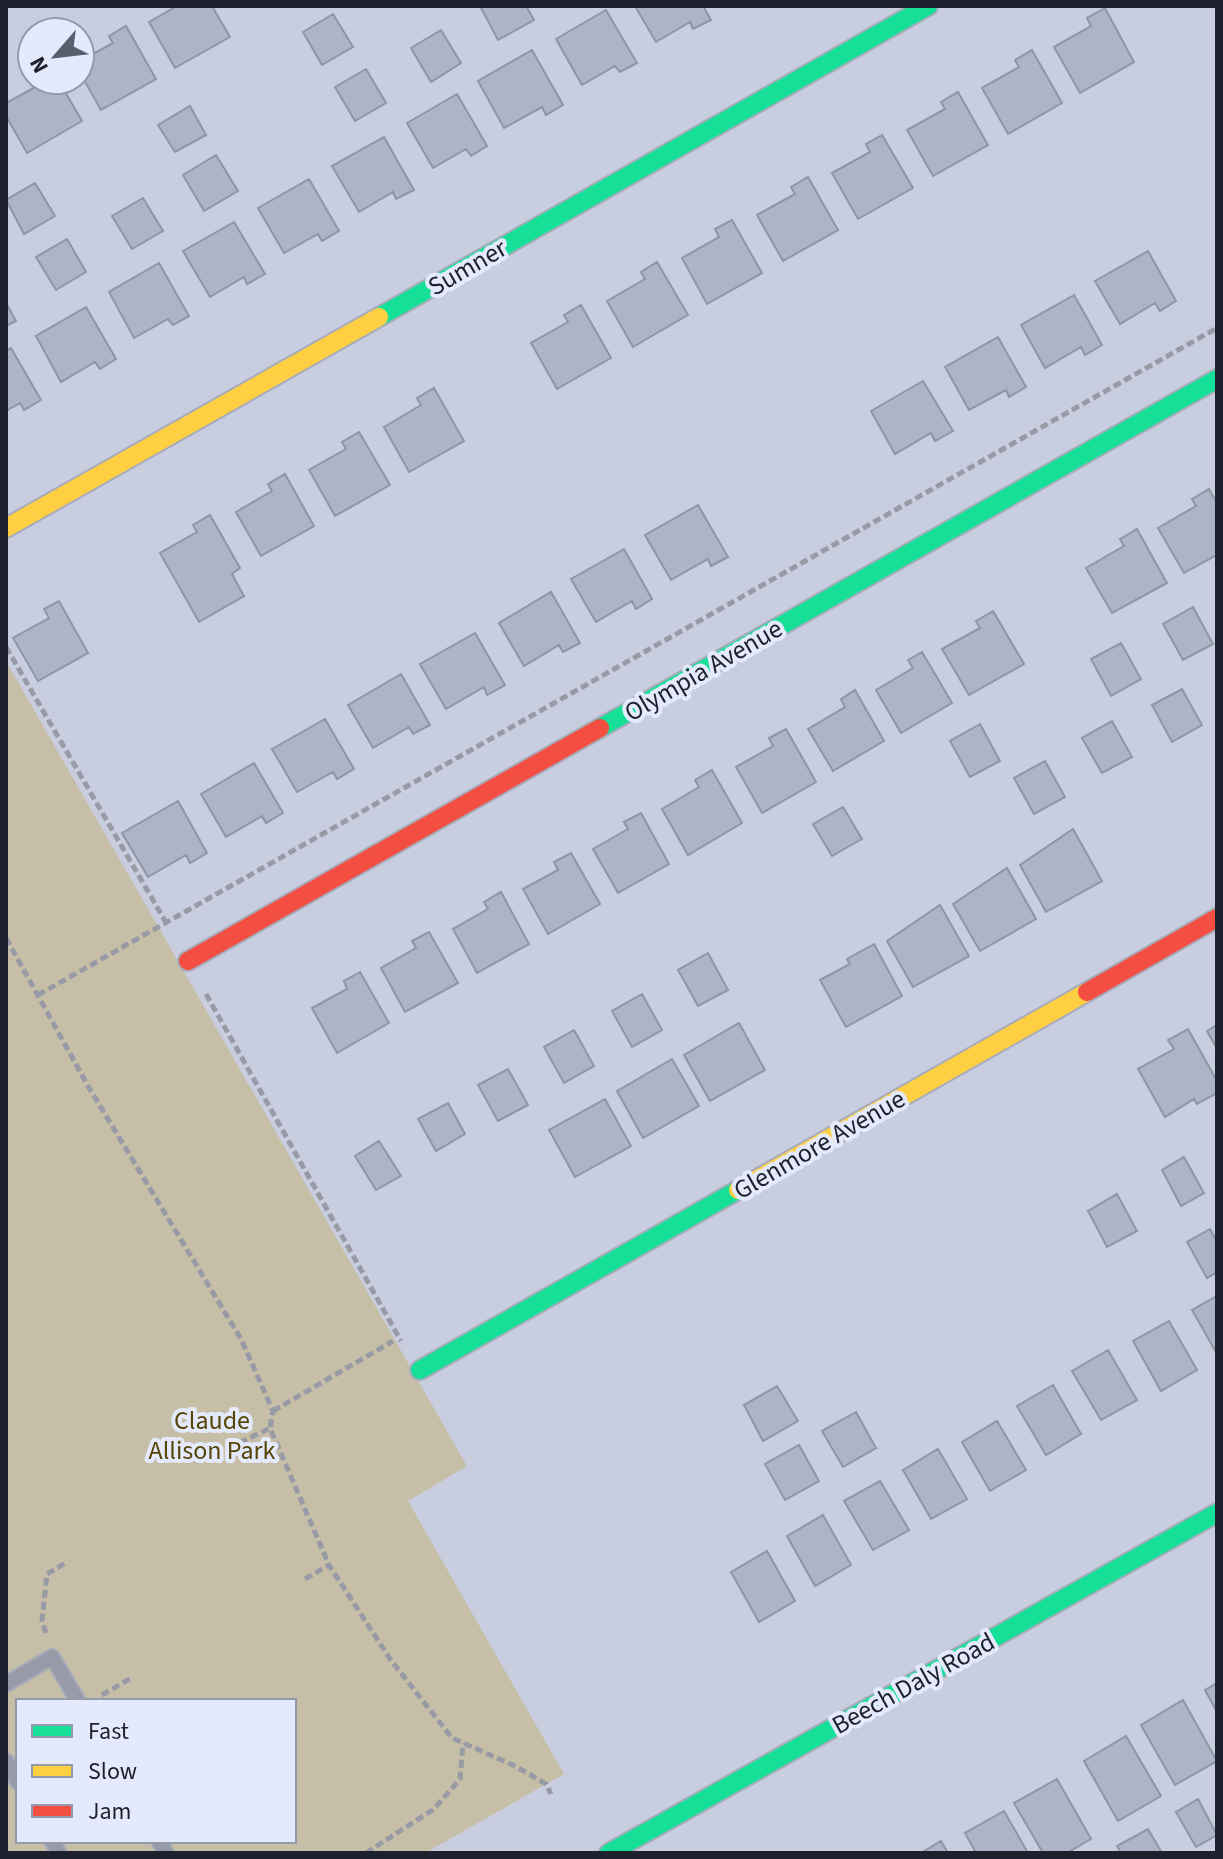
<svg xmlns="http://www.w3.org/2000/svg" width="1223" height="1859" font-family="'Source Sans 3',sans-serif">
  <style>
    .green { fill: #c6bea6; fill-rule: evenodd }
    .building { fill: #adb4c8; stroke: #9095a2; stroke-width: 2 }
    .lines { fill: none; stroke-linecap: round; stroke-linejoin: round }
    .lane-casing { stroke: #a7acbb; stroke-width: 18 }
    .fast-casing { stroke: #a7acbb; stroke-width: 22 }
    .slow-casing { stroke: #a7acbb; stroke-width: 22 }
    .jam-casing { stroke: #a7acbb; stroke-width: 22 }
    .path { stroke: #989ba5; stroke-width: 5; stroke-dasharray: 8 4; stroke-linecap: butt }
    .lane { stroke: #989ba7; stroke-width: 14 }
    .fast { stroke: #16e098; stroke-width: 18 }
    .slow { stroke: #ffcf43; stroke-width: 18 }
    .jam { stroke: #f24e42; stroke-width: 18 }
    .labels { text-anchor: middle; stroke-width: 8; stroke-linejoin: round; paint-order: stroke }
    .street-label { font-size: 26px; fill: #1d212d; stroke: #e4eafc }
    .park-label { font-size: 26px; fill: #574507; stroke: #e4eafc }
  </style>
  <rect width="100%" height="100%" fill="#c8cee0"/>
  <!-- green -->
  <path class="green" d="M6 661 467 1466 408 1501 564 1774 425 1853H6ZM18 1701H294V1841H18Z"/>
  <!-- building -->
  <path class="building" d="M177 6H212L230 37 175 68 149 22Z
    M480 6H526L534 20 498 40Z
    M635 6H703L711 20 693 29 690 22 656 42Z
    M1105 8 1134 62 1080 93 1054 47 1091 26 1087 18Z
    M606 10 637 63 620 72 615 66 582 85 556 39Z
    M333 14 353 47 322 65 303 32Z
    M126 26 156 79 101 110 80 73V61L113 43 109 36Z
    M441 30 461 63 431 82 411 48Z
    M532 50 563 105 546 115 542 107 504 128 478 81Z
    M1032 50 1062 103 1008 134 982 88 1019 67 1015 60Z
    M366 69 386 103 355 121 335 87Z
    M36 80H58L82 121 27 153 6 116V103L39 85Z
    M958 92 988 145 933 176 907 130 945 109 941 102Z
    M457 94 487 146 471 156 466 149 433 168 407 123Z
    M190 106 206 135 175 152 158 125Z
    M882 135 913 188 858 219 832 173 870 152 866 144Z
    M384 137 414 190 396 199 393 192 359 212 332 166Z
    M216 155 238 191 204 211 183 175Z
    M808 177 838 230 783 261 757 215 795 194 791 187Z
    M309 179 339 231 322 241 318 234 284 253 258 208Z
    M35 183 55 216 24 234 6 200Z
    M143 198 163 231 132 249 112 216Z
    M732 220 762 273 707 304 682 258 719 237 715 229Z
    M234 222 265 274 247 284 244 277 210 297 183 251Z
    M67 239 86 272 56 290 36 257Z
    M1148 251 1176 301 1160 311 1155 303 1120 324 1095 281Z
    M657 262 688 315 633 347 607 301 645 279 641 272Z
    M159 263 189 316 173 325 168 319 134 338 109 292Z
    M1074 295 1102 345 1085 355 1081 347 1045 368 1021 325Z
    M6 303 16 321 6 326Z
    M581 305 611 358 557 389 531 343 568 322 564 315Z
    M86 307 116 359 100 369 95 362 61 382 36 336Z
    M998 337 1026 387 1009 397 1006 390 969 410 945 367Z
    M11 348 41 400 24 410 20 403 6 411V351Z
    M923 381 953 431 935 441 931 433 895 454 871 411Z
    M434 388 464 441 409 472 384 427 421 405 417 398Z
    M359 432 390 485 335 516 309 470 346 449 342 442Z
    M285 474 314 526 261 556 236 512 272 491 268 484Z
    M1209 489 1217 503V555L1184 573 1158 528 1196 506 1192 499Z
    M698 505 728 557 711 566 708 559 671 580 645 535Z
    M210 515 240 568 232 574 244 596 199 622 160 553 197 532 193 525Z
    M1137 529 1167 583 1112 613 1086 568 1124 546 1120 539Z
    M624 549 652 599 636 609 632 601 596 622 571 579Z
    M551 592 580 643 563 652 559 645 524 666 499 623Z
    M59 601 88 653 38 681 13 638 49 618 44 609Z
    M1193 607 1213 644 1183 660 1163 624Z
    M993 611 1024 664 969 695 942 649 980 628 976 621Z
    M475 633 505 685 487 695 484 687 446 709 420 664Z
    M1121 643 1141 679 1111 696 1091 659Z
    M922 652 952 703 901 733 876 690 913 668 908 660Z
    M401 674 430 725 413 734 409 727 373 748 348 705Z
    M1182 689 1202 725 1172 742 1152 705Z
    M855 690 884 741 833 771 808 729 845 707 841 699Z
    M325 719 354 769 337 779 333 772 297 792 272 749Z
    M1112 721 1132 757 1102 773 1082 738Z
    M980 724 1000 761 970 777 950 741Z
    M786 729 816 782 762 813 736 767 773 746 769 738Z
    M1045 761 1065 797 1034 814 1014 778Z
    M254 763 283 813 266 823 262 816 226 837 201 794Z
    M712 770 742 823 688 855 662 809 699 787 695 780Z
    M178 801 207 853 190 863 186 855 148 877 122 833Z
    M843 807 862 839 832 856 813 824Z
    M641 813 669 864 618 893 593 849 628 829 624 822Z
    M1073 829 1102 881 1046 912 1020 865Z
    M571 853 600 904 548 934 523 889 558 870 554 862Z
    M1007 868 1036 919 980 951 953 904Z
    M501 892 529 944 477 973 453 929 488 909 484 902Z
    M940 905 969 956 913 987 887 941Z
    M429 932 458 983 405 1012 381 968 416 948 412 941Z
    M874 944 902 996 846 1027 820 980 850 964 847 959Z
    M708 953 728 990 698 1006 678 970Z
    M360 972 389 1023 337 1053 312 1008 347 989 344 981Z
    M642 994 662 1030 632 1047 612 1011Z
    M739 1023 765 1070 710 1101 684 1055Z
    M1217 1025V1049L1207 1031Z
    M1188 1029 1217 1081V1093L1197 1104 1194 1099 1165 1117 1138 1069 1174 1049 1168 1040Z
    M574 1030 594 1066 564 1083 544 1047Z
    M672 1059 699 1106 643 1138 617 1091Z
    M508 1069 528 1105 498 1121 478 1085Z
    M605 1099 631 1146 575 1177 549 1130Z
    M448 1103 465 1134 436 1151 418 1119Z
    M379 1141 401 1176 376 1190 355 1156Z
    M1184 1157 1204 1193 1181 1206 1162 1170Z
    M1117 1194 1137 1231 1107 1247 1088 1211Z
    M1210 1229 1217 1242V1272L1207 1278 1187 1242Z
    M1217 1296V1354L1192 1310Z
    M1169 1321 1197 1370 1161 1391 1133 1341Z
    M1108 1350 1137 1400 1101 1420 1072 1371Z
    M1053 1385 1081 1434 1046 1455 1017 1406Z
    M777 1386 798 1421 763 1441 744 1405Z
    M856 1412 876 1448 843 1467 822 1431Z
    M997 1421 1026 1470 990 1491 962 1442Z
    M799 1445 819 1481 785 1500 765 1464Z
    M938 1449 967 1499 931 1519 903 1470Z
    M880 1481 909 1530 873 1550 844 1501Z
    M823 1515 851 1565 815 1586 787 1536Z
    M767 1551 795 1601 759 1622 731 1572Z
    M1217 1683V1712L1205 1690Z
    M1183 1700 1217 1761 1175 1785 1141 1725Z
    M1126 1736 1161 1796 1118 1821 1084 1761Z
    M1057 1779 1091 1839 1067 1853H1043L1014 1803Z
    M1198 1799 1217 1835 1196 1847 1176 1812Z
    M1004 1811 1028 1853H976L965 1833Z
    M1148 1829 1162 1853H1121L1117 1846Z
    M941 1841 948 1853H921Z"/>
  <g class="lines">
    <defs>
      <path id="lane" d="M6 1684 52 1657 78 1701
        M6 1761 18 1782
        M52 1841 59 1853
        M159 1841 166 1853"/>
      <path id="fast" d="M379 317 928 6
        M600 728 1217 379
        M420 1370 738 1190
        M609 1853 1217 1513"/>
      <path id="slow" d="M6 528 379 317
        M738 1190 1087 992"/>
      <path id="jam" d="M188 961 600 728
        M1087 992 1217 918"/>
    </defs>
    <!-- lane casing -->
    <use href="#lane" class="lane-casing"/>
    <!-- fast casing -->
    <use href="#fast" class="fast-casing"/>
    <!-- slow casing -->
    <use href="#slow" class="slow-casing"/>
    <!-- jam casing -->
    <use href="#jam" class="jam-casing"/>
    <!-- path -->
    <path class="path" d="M6 647 168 926
      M6 938 88 1086 241 1339 273 1411 270 1428 329 1565 390 1659 452 1738 515 1766 546 1784 551 1794
      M206 994 401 1341
      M38 995 1217 328
      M273 1411 393 1341
      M229 1448 270 1428
      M305 1579 329 1565
      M46 1633 42 1621 47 1574 67 1562
      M102 1695 133 1677
      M366 1853 434 1809 460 1779 463 1743"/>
    <!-- lane -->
    <use href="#lane" class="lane"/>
    <!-- fast -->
    <use href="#fast" class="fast"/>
    <!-- slow -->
    <use href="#slow" class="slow"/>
    <!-- jam -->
    <use href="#jam" class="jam"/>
  </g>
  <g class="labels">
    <!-- street labels -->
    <g class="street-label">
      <text transform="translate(467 267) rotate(-30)" y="9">Sumner</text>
      <text transform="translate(703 670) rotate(-30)" y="9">Olympia Avenue</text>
      <text transform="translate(819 1144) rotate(-30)" y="9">Glenmore Avenue</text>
      <text transform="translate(913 1683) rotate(-29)" y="9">Beech Daly Road</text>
    </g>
    <!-- park labels -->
    <g class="park-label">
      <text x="212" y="1429">Claude<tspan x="212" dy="30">Allison Park</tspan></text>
    </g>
  </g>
  <!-- border -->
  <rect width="1223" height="1859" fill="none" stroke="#1d212d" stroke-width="16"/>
  <!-- legend -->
  <rect x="16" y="1699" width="280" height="144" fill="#e4eafc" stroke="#949aa9" stroke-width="2"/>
  <rect x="32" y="1725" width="40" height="12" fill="#16e098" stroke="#949aa9" stroke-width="2"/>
  <text x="88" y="1739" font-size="24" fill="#1d212d">Fast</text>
  <rect x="32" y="1765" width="40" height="12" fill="#ffcf43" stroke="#949aa9" stroke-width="2"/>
  <text x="88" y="1779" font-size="24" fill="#1d212d">Slow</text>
  <rect x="32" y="1805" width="40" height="12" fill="#f24e42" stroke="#949aa9" stroke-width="2"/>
  <text x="88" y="1819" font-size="24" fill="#1d212d">Jam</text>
  <!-- north arrow -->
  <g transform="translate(56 56) rotate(242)"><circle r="38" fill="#e4eafc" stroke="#949aa9" stroke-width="2"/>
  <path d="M0-6L14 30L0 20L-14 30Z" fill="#595e6c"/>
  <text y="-12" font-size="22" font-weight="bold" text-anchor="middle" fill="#1d212d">N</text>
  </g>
</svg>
